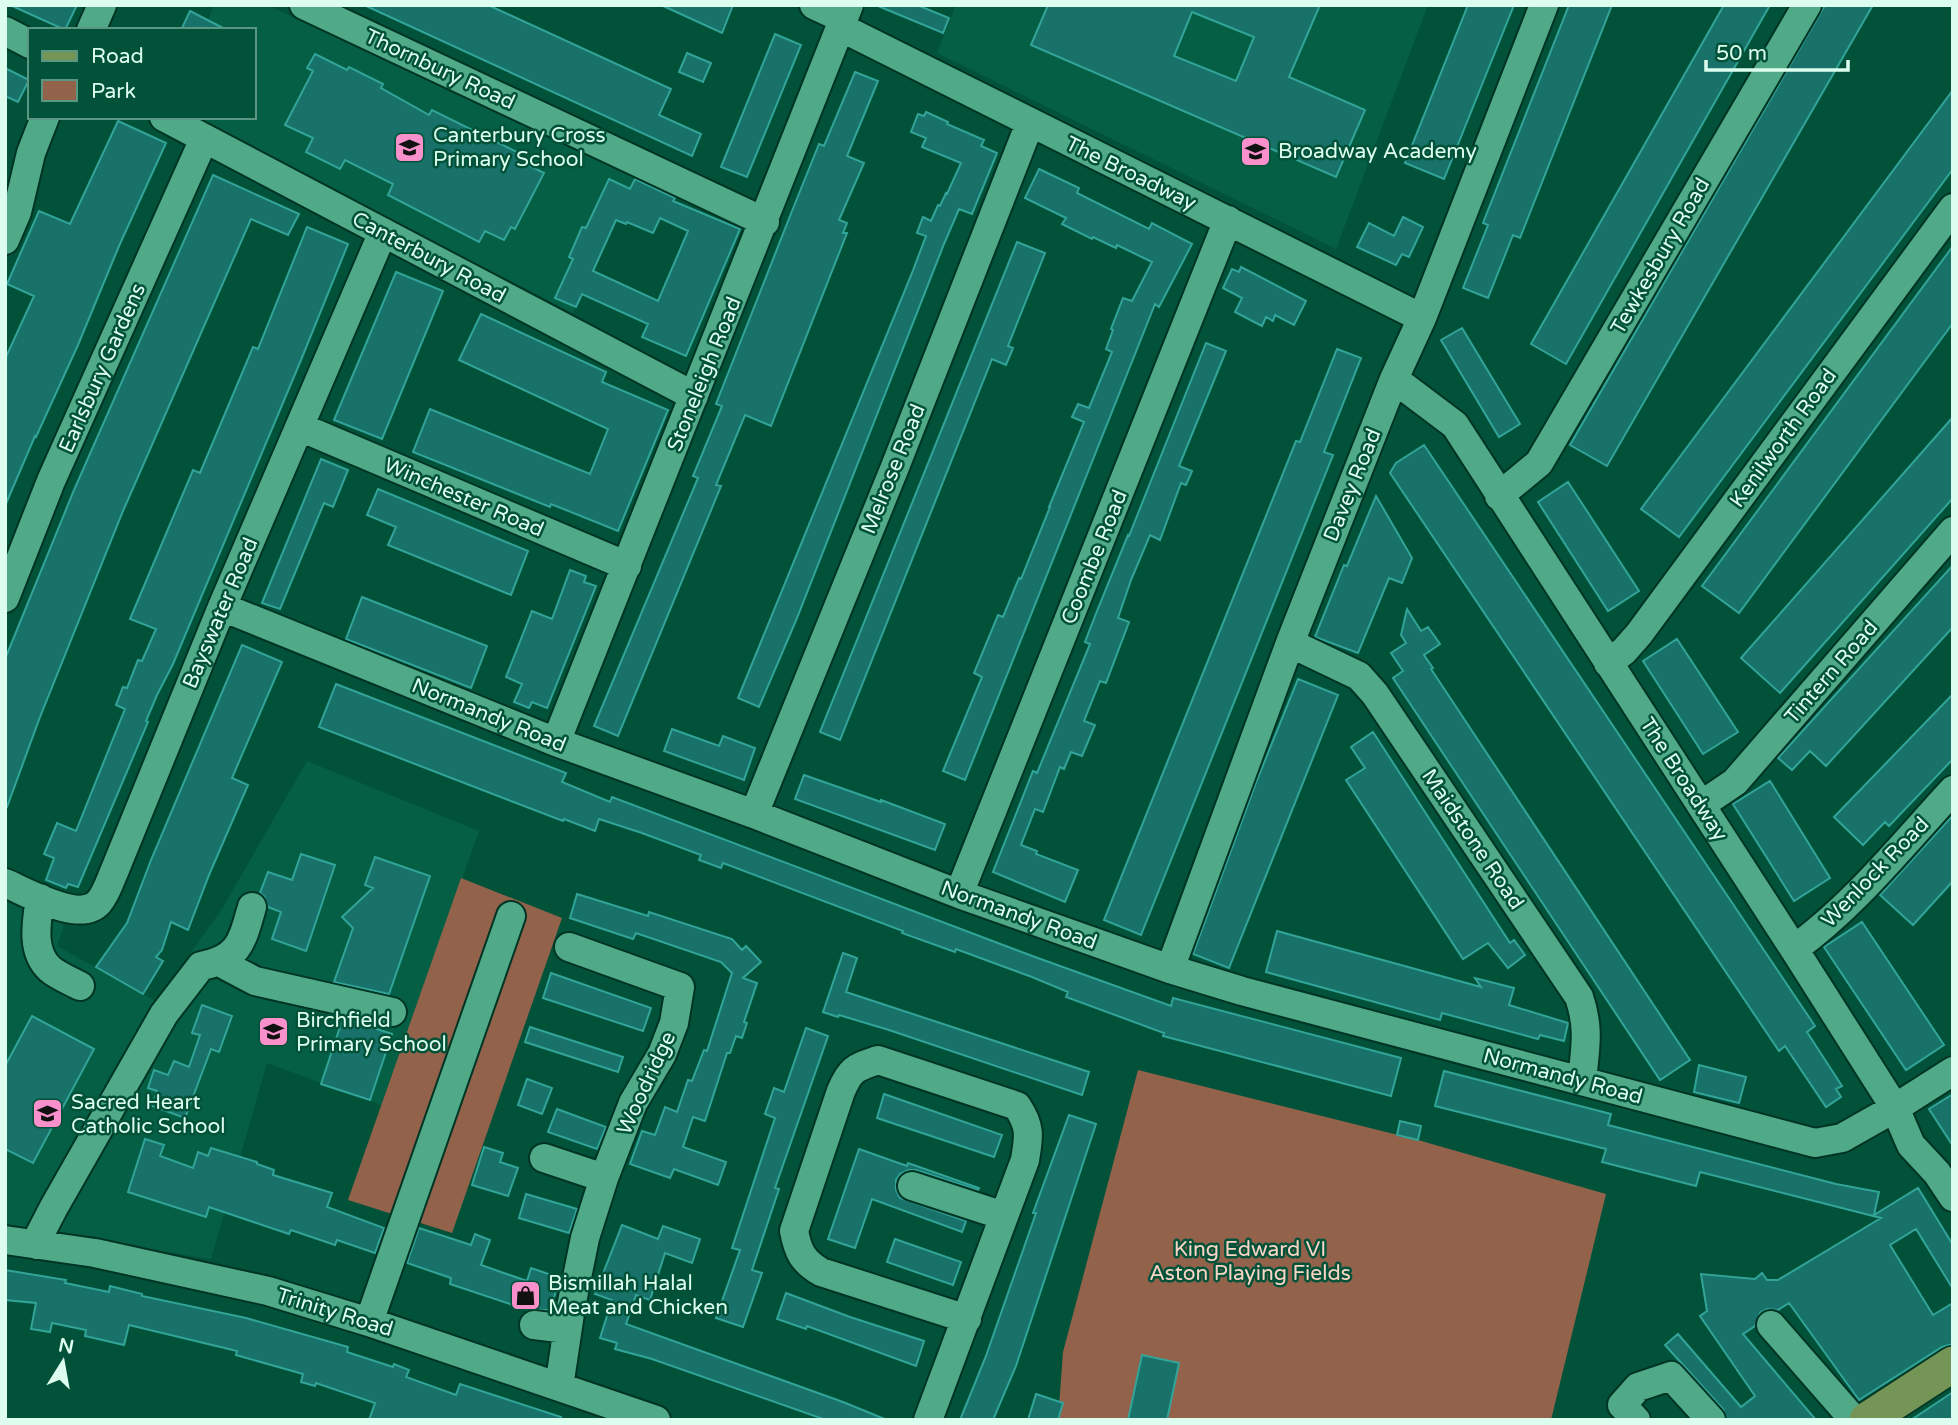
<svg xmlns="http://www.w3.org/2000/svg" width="1958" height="1425" font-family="'Varela Round',sans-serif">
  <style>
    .built { fill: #045f44 }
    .green { fill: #93624b }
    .building { fill: #187269; stroke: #32a498; stroke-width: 2; fill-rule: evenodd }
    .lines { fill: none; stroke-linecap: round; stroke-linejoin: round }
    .minor-casing { stroke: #003424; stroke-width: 32 }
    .major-casing { stroke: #003424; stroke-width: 38 }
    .minor { stroke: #51aa87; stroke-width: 28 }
    .major { stroke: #759556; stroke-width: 35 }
    .labels { text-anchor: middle; stroke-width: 5; stroke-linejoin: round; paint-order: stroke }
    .street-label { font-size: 21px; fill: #ddfeee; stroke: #02523a }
    .poi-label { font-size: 21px; fill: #ddfeee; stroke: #02523a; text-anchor: start }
    .park-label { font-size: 21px; fill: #fbd5c4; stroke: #02523a }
  </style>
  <rect width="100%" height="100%" fill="#02523a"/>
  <!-- built -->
  <path class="built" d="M214 5H267L635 177 573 313 189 117H254V30H204Z
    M956 5H1428L1336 249 937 53Z
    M307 761 479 831 381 1105 267 1063 211 1259 5 1227V901L64 925 57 946 156 1001 222 909Z"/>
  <!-- green -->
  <path class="green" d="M461 878 562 918 452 1233 348 1200Z
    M1138 1070 1418 1140 1606 1194 1551 1420H1058L1063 1352Z"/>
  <!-- building -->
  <path class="building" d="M10 5H77L65 30Z
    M364 5H488L671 89 659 115 701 134 692 156Z
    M661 5H733L722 33Z
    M917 5 949 18 943 33 878 6Z
    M1048 5H1320L1289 77 1365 110 1336 177 1031 45ZM1192 12 1254 37 1236 81 1174 56Z
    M1468 5H1514L1444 179 1405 163Z
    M1569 5H1612L1520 238 1513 235 1488 298 1463 288 1488 225 1483 223Z
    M1724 5H1770L1566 364 1531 344Z
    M1825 5H1873L1607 466 1570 445Z
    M190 11 227 30H181Z
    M775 34 801 45 747 177 721 167Z
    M687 53 711 63 703 82 679 72Z
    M315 54 347 70 349 67 383 84 381 88 429 115 432 110 523 155 520 161 544 173 515 229 511 227 504 240 485 231 479 242 388 195 393 184 345 160 340 169 306 152 313 138 285 125 313 71 307 68Z
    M5 68 29 80 18 102 5 96Z
    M855 72 878 81 847 156 864 163 839 220 847 223 843 233H847L771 426 745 415 716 485 721 486 618 736 594 726 698 478 693 476 722 406 716 404 792 211 819 144 824 146Z
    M1953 90V169L1679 537 1641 509Z
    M926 112 948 122 947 124 984 140 981 146 997 153 972 214 959 209 944 244 797 618 759 707 738 698 912 273 926 236 917 233 923 217 931 221 938 205 940 206 946 193 947 194 961 163 922 147 926 138 911 132 918 114 924 116Z
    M118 121 166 143 119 246 78 345 36 437 35 436 5 506V359L34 296 7 284 39 211 70 224Z
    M1039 169 1079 188 1077 193 1149 229 1152 223 1192 244 1159 307 1155 304 965 780 943 771 982 677 974 673 998 615 1003 617 1019 578 1021 579 1050 507H1049L1084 422 1072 417 1078 404 1089 408 1112 352 1106 349 1113 330 1111 329 1123 298 1132 301 1152 262 1117 245 1116 248 1093 237 1092 239 1062 224 1066 218 1025 198Z
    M213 175 299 214 288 235 251 219 123 511 40 717 7 807H5V659L74 490Z
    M609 179 630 189 635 179 675 198 673 201 740 229 686 356 642 337 648 324 582 294 576 307 555 298 573 259 569 257 582 227 586 228ZM660 218 688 231 658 301 593 271 616 220 626 224 627 222 653 233Z
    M1403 217 1423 227 1409 257 1402 254 1396 265 1357 247 1369 223 1394 236Z
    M307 227 348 244 301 360 173 664 157 695 146 721 148 722 78 887 68 884 66 888 46 880 54 858 44 854 57 823 76 831 125 709 116 705 123 687 127 688 138 660 142 661 156 629 130 619 193 470 200 473 253 347 258 349Z
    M1017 242 1045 253 1008 346 1013 348 1006 365 992 359 840 740 820 732Z
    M1953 246V323L1739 613 1702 586Z
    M1241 267 1306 301 1294 325 1275 315 1273 321 1266 317 1262 326 1235 312 1242 298 1223 288 1232 269 1239 272Z
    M396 272 443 291 382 439 334 420Z
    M481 314 606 372 602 382 668 410 618 531 551 504 550 507 413 452 430 409 590 474 608 429 459 360Z
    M1462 328 1520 424 1499 437 1441 340Z
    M1206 343 1226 351 1179 466 1192 471 1186 485 1181 483 1160 540 1150 535 1131 580 1118 618 1129 622 1106 683 1100 681 1084 721 1095 725 1082 756 1071 752 1064 769 1060 767 1043 812 1035 809 1021 845 1037 851 1036 854 1078 870 1065 902 993 872 1033 771 1037 773 1090 644 1085 642 1097 611 1128 535 1129 536Z
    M1337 349 1361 358 1324 452 1333 455 1141 935 1104 920 1296 441 1300 442Z
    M1953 417V498L1780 693 1741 658Z
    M1424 445 1815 1026 1807 1032 1842 1086 1836 1089 1841 1097 1826 1107 1785 1046 1779 1051 1390 473 1396 463Z
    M321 459 348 470 333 507 324 503 280 609 262 603Z
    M1568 482 1639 591 1608 611 1538 502Z
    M378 489 528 551 511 595 388 545 396 527 367 515Z
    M1376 496 1412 558 1402 583 1389 578 1358 653 1315 637 1344 565 1347 566Z
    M1953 565V627L1826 766 1810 751 1792 770 1778 758Z
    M570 570 586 576 584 582 596 586 547 708 532 702 529 708 514 702 522 684 506 677 532 611 552 619Z
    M362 597 487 646 471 688 346 639Z
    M1407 609 1421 631 1428 627 1440 644 1424 655 1433 668 1431 669 1690 1060 1660 1080 1393 678 1403 671 1391 653 1406 643 1401 635Z
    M1677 639 1738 732 1703 754 1643 661Z
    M242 645 282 662 232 778 248 785 209 875 188 930 171 922 162 950 156 957 163 961 143 994 96 967 127 923 151 860Z
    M1298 679 1338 695 1229 968 1193 954 1257 780Z
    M336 684 566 773 562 782 610 802 612 797 1035 957 1171 1006 1173 998 1401 1058 1391 1096 1163 1036 1164 1033 1066 997 1068 992 1032 977 956 949 955 952 902 933 903 931 723 863 721 868 699 860 701 855 642 833 599 819 595 831 564 819 563 821 319 727Z
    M1953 694V759L1889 826 1885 822 1863 845 1834 817Z
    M672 729 719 746 723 736 755 748 744 780 664 751Z
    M1373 732 1510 943 1514 940 1525 955 1508 968 1488 943 1463 959 1346 780 1365 768 1351 747Z
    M804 775 881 802V800L945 824 935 850 795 799Z
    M1770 781 1830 878 1794 901 1733 804Z
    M1953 815V881L1913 925 1880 895Z
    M301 854 335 865 306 951 272 939 281 912 268 907 264 896 260 893 268 872 292 880Z
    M375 857 430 876 389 994 334 982 353 928 342 917 373 888 365 885Z
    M577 894 648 916 649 912 732 939 742 950 746 946 761 962 743 978 757 983 744 1022 747 1023 742 1038 736 1036 730 1053H727L705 1121 693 1117 683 1147 726 1162 718 1185 674 1169 670 1178 630 1164 642 1131 655 1135 665 1107 677 1112 688 1080 692 1081 704 1050 707 1051 732 973 721 962 636 933 633 939 570 918Z
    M1862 922 1944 1045 1906 1070 1824 947Z
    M1277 931 1481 987 1475 978 1514 988 1509 1005 1568 1023 1564 1041 1540 1035 1538 1039 1442 1013 1440 1020 1266 972Z
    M843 953 857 958 846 992 1089 1072 1082 1095 889 1030 839 1015 838 1017 823 1012Z
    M551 973 651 1008 643 1031 543 998Z
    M202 1005 232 1016 219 1052 211 1049 185 1118 152 1106 157 1091 148 1088 154 1070 168 1075 174 1061 189 1067 200 1035 192 1033Z
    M32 1016 94 1049 33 1163 5 1149V1066Z
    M343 1018 392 1034 370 1100 321 1084Z
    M530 1027 623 1057 618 1072 525 1042Z
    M806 1028 828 1036 775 1188 779 1189 752 1270 762 1273 743 1327 716 1318 740 1250 732 1248 775 1118 765 1114 774 1088 784 1092Z
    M1699 1065 1746 1077 1739 1103 1694 1092Z
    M1444 1071 1611 1114 1608 1125 1836 1184 1879 1192 1874 1215 1918 1188 1953 1245V1289L1916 1229 1890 1245 1933 1315 1953 1303V1344L1942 1347 1859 1400 1789 1303 1778 1310 1767 1309 1760 1313 1755 1326 1743 1334 1816 1420H1727L1723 1409 1665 1345 1678 1334 1741 1407 1755 1396 1700 1316 1707 1311 1701 1274 1755 1279 1762 1273 1767 1280H1778L1881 1218 1700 1172 1696 1186 1602 1162 1606 1149 1435 1106Z
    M527 1079 552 1088 542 1114 518 1105Z
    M884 1094 1002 1135 994 1157 877 1118Z
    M1953 1094V1146L1929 1109Z
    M557 1109 606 1127 597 1149 548 1132Z
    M1069 1115 1096 1124 1016 1366 993 1420H960L986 1356 1036 1213H1033Z
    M1400 1121 1421 1126 1418 1140 1397 1135Z
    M145 1139 164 1145 160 1156 193 1168 198 1152 208 1156 211 1148 257 1162V1164L274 1170 273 1175 332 1193 327 1207 384 1228 375 1253 337 1240 335 1245 291 1230 289 1234 209 1207 206 1217 128 1192Z
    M484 1147 503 1153 500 1162 518 1168 508 1196 472 1185Z
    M859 1149 907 1166 908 1163 979 1188 978 1190 916 1170H908L900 1174 896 1180V1190L900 1198 966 1221 962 1232 872 1199 855 1248 828 1239Z
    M526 1194 577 1209 569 1233 519 1218Z
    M622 1225 658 1239 663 1226 700 1239 692 1263 665 1253 650 1300 636 1295 626 1324 843 1402 887 1420H826L652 1359 615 1349 617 1343 600 1338 612 1300 595 1294Z
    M419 1228 471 1245 475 1234 490 1240 481 1265 527 1281 531 1268 560 1278 550 1310H528L450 1284 451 1278 407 1263Z
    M895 1239 961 1262 953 1285 887 1262Z
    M5 1270 66 1280 65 1283 109 1292 110 1286 142 1294V1296L246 1318 348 1347 347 1352 393 1367 394 1364 409 1370 406 1377 456 1395 460 1384 561 1417V1420H369L375 1403 316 1383 315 1386 301 1382 303 1374 236 1355 237 1351 129 1325 124 1345 85 1336 86 1330 52 1323 50 1332 31 1329 36 1303 5 1300Z
    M786 1293 850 1317 924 1341 916 1366 807 1326 806 1329 777 1319Z
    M1142 1355 1179 1363 1167 1420H1128Z
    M1953 1392V1420H1911Z
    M1036 1394 1063 1403 1058 1420H1028Z"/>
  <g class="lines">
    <defs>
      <path id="minor" d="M304 5 765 222
        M814 5 844 19
        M840 27 1422 318
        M91 30 102 5
        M5 31 30 44
        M164 117 694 396
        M5 240 17 212 31 153 45 117
        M1394 379 1455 425 1794 949 1895 1108 1911 1145 1937 1173 1953 1197
        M300 427 627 566
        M1499 496 1539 463 1807 5
        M5 598 51 481 204 139
        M222 607 556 742 754 814 959 894 1170 969 1242 991 1815 1143 1842 1138 1895 1108 1953 1071
        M1290 643 1359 676 1375 694 1579 997C1590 1029 1585 1049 1582 1081
        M1608 663 1624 651 1639 634 1953 208
        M556 742 849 5
        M1701 805 1735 782 1953 531
        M754 814 895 467 1030 123
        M5 883C27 892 80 924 99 902 106 894 110 881 114 872L222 607 383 232
        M959 894 1228 220
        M40 898C37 920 30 951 50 969 58 976 71 981 80 986
        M1794 949C1854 906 1902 845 1953 790
        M221 963 255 981 392 1012
        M1170 969 1290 643 1394 379 1422 318 1544 5
        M544 1158 604 1178
        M912 1186 1004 1216
        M5 1240 95 1253 268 1291 369 1322 656 1420
        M37 1245 40 1234 54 1207 164 1014 201 966C239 959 242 942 252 907
        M369 1322 511 916
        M534 1325 567 1329
        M1771 1325 1854 1420
        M559 1387 571 1307 585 1238 604 1178 633 1103 662 1054 674 1023 680 987 569 947
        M928 1420 1025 1160C1029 1136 1031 1127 1017 1106L878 1060C855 1068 851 1068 841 1091L794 1231C798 1251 802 1261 821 1272L967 1319
        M1636 1420 1622 1405 1638 1387 1671 1376 1711 1420"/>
      <path id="major" d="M1867 1420 1953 1364"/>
    </defs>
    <!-- minor casing -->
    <use href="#minor" class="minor-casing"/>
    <!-- major casing -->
    <use href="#major" class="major-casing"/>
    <!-- minor -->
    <use href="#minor" class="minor"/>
    <!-- major -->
    <use href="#major" class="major"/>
  </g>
  <!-- icons -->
  <defs>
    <symbol id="school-square" viewBox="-11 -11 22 22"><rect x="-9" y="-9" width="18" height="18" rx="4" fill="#f890cc" stroke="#02523a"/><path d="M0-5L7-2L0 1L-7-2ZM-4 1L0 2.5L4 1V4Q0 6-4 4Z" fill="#111"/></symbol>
    <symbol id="shop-square" viewBox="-11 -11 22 22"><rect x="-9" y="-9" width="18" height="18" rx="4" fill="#f890cc" stroke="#02523a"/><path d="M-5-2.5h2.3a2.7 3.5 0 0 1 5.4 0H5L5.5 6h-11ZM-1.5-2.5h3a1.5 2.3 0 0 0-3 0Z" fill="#111"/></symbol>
  </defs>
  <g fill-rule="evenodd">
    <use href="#school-square" x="392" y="130" width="35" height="35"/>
    <use href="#school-square" x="1238" y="134" width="35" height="35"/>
    <use href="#school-square" x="256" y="1014" width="35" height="35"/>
    <use href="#school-square" x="30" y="1096" width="35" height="35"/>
    <use href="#shop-square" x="508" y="1278" width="35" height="35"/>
  </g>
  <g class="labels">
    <!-- street labels -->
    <g class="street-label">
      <text transform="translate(440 69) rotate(25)" y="7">Thornbury Road</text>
      <text transform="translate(1131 173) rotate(26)" y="7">The Broadway</text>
      <text transform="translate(1660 256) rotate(-60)" y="7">Tewkesbury Road</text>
      <text transform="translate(429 257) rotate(28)" y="7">Canterbury Road</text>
      <text transform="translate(102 368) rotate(-66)" y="7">Earlsbury Gardens</text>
      <text transform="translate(704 374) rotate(-68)" y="7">Stoneleigh Road</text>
      <text transform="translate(1783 438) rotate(-54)" y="7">Kenilworth Road</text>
      <text transform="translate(893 469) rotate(-68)" y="7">Melrose Road</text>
      <text transform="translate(1352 485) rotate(-68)" y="7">Davey Road</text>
      <text transform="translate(464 497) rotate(23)" y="7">Winchester Road</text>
      <text transform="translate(1094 557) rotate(-68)" y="7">Coombe Road</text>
      <text transform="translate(220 613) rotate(-67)" y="7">Bayswater Road</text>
      <text transform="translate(1831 672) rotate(-49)" y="7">Tintern Road</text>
      <text transform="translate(489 715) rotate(22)" y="7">Normandy Road</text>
      <text transform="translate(1684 779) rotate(57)" y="7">The Broadway</text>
      <text transform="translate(1473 839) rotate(56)" y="7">Maidstone Road</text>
      <text transform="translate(1875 872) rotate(-46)" y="7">Wenlock Road</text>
      <text transform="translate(1019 915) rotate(20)" y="7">Normandy Road</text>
      <text transform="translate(1563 1076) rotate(15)" y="7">Normandy Road</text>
      <text transform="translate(646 1083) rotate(-65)" y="7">Woodridge</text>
      <text transform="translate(335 1312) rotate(17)" y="7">Trinity Road</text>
    </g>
    <!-- poi labels -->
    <g class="poi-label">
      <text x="433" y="142">Canterbury Cross<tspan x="433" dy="24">Primary School</tspan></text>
      <text x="1278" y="158">Broadway Academy</text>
      <text x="296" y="1027">Birchfield<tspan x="296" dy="24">Primary School</tspan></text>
      <text x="71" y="1109">Sacred Heart<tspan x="71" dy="24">Catholic School</tspan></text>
      <text x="548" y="1290">Bismillah Halal<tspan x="548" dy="24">Meat and Chicken</tspan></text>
    </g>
    <!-- park labels -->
    <g class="park-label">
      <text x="1250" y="1256">King Edward VI<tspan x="1250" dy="24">Aston Playing Fields</tspan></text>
    </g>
  </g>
  <!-- border -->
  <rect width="1958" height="1425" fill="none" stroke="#ddfeee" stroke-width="14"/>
  <!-- legend -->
  <rect x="28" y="28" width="228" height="91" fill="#02523a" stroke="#5a9782" stroke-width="2"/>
  <rect x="42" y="51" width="35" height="10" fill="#759556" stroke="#5a9782" stroke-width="2"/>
  <text x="91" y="63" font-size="21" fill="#ddfeee">Road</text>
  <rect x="42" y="80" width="35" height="21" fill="#93624b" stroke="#5a9782" stroke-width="2"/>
  <text x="91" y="98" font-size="21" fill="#ddfeee">Park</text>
  <!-- north arrow -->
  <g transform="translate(63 1362) rotate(11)" stroke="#02523a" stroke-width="5" paint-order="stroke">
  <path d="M0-5L12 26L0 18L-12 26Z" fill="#ddfeee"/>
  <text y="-10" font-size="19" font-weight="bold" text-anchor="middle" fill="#ddfeee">N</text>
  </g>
  <!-- scale -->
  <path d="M1706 60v10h142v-10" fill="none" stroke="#ddfeee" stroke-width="3.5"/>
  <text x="1716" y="60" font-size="21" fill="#ddfeee" stroke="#02523a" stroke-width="5" paint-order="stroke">50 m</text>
</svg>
